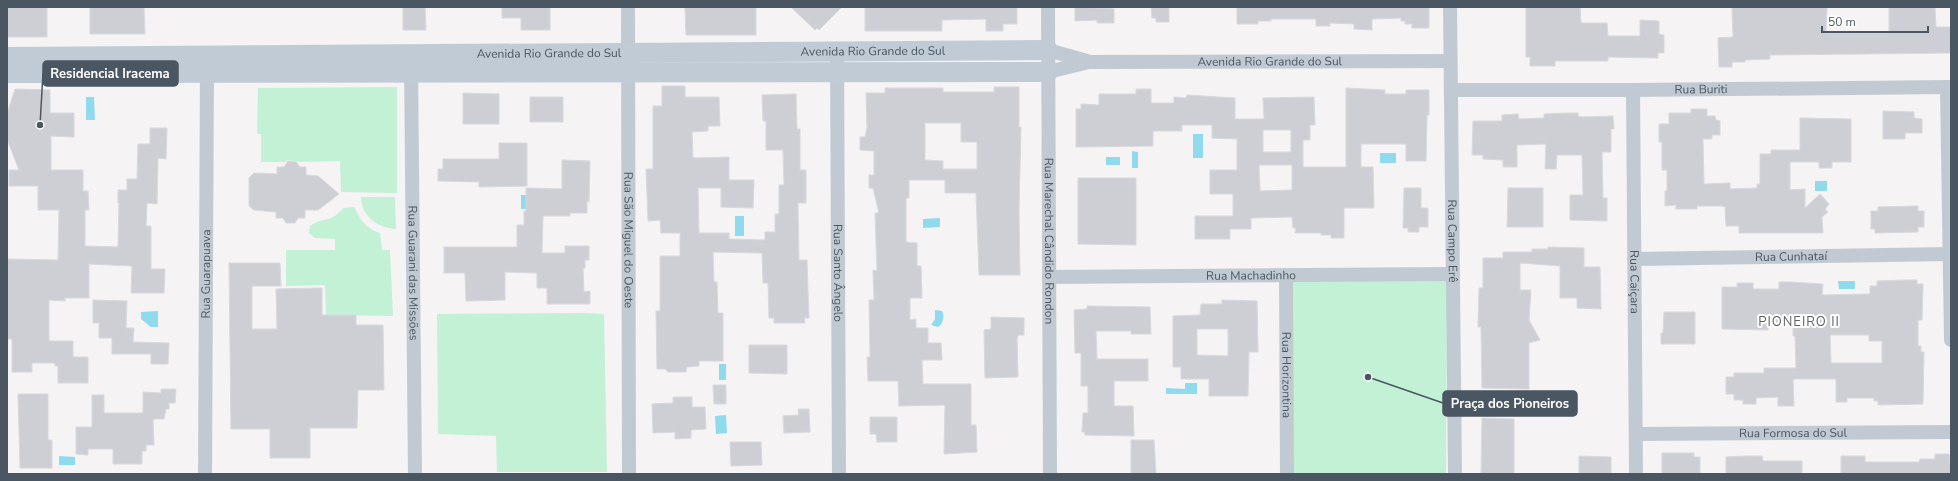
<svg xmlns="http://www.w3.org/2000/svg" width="1958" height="481" font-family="'Nunito Sans',sans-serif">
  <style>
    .green { fill: #c3f1d5 }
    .water { fill: #90daee }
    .building { fill: #cdcfd5; stroke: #d7d9de; fill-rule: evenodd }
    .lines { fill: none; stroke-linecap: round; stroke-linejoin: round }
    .street { stroke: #c1cad2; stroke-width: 14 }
    .secondary { stroke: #c1cbd6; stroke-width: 20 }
    .labels { text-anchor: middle; stroke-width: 4; stroke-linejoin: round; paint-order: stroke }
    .street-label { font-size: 12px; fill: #4a5661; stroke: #fff }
    .neighbourhood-label { font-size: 13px; letter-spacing: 1px; fill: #5f6368; stroke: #fff }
    .leader { fill: none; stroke: #4a5661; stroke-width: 1.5 }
    .callout-dot { fill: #4a5661; stroke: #fff; stroke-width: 1.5 }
    .callout { fill: #4a5661; stroke: #4a5661; stroke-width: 1.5 }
    .callout-label { font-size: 13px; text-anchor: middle; font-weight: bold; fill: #fff }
  </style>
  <rect width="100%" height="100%" fill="#f5f3f3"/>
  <!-- green -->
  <path class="green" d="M397 87V193L341 192 340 161 299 162 287 160 285 162H261V134H257L258 88Z
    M361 197H395L396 229C378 228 361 216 361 197Z
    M354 207C361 220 366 229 380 233L382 250H390L393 316 326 315 325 285 286 286V250H335V239L315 238 309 233 310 226C322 217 332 223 343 208Z
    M1447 279 1446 474H1290V280Z
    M582 313 604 314 607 472H497L496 436 438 434 437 314Z"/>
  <!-- water -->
  <path class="water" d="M86 97H94L95 120H86Z
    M1193 134H1203V158H1193Z
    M1132 151 1138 152V168H1132Z
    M1380 153H1396V163H1380Z
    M1106 157H1120V165H1106Z
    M1815 181H1827V191H1815Z
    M521 195H536L533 199 526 200V209H521Z
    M735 216H744V236H735Z
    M940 218V227L923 228V219Z
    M1838 281H1855V289H1839Z
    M935 310 942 311C945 316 943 324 938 327L931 325 935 319Z
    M158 311V327H151L141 319V312Z
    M719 364H726V380H719Z
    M1185 383H1197V394H1166V388L1185 389Z
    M726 415 727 433 716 434 715 416Z
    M59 456 75 457V465H59Z"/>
  <!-- building -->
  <path class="building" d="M7 7H47V37H7Z
    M90 7H144L145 34H90Z
    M403 7H425L426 30H403Z
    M502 7H550V30H521V18H502Z
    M685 7H756V35H686Z
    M791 7H842L819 30 817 28 815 30Z
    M865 7H1017V24H1003V31H986V19L942 20V31H865Z
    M1075 7 1114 9V23H1097V20L1075 21Z
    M1151 7H1169V22H1156V18H1152Z
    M1237 7H1429V28H1412V24H1405V21H1401V18L1372 19V30L1354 29V24L1330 23V26H1316V19H1271V21H1258V24H1237Z
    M1526 7H1580L1581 23H1607L1608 36H1640V20L1659 21V34L1664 35V53H1658V58L1608 57V61H1555V66H1530V57H1526Z
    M1732 7H1827L1826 33H1889V7H1935L1936 27H1951V53L1770 55V59L1745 60V62H1732V67H1719L1718 38 1733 37Z
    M662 86H685V97H719L720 126H708V131L692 132 693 158 729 157V180H754L753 208 721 207V188H698L699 233H729V239L765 240V232H775V214H779V185H784L783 150H766V121H763L762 95 796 94 797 129H800V170H806V203H798L799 260H807L809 318H804L805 323H774V318H769L768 283H763L762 253 713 252 714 282H717L718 313H723V361H699V366L687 367 686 372H668L665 369H657L656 311H660V256H680V233H661L660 220 648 221 646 169H653V106H662Z
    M994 87H1019V127H1021L1019 209 1020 275H979L976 193H945V180H909V198H906V242L917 243V266H921L922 298H910V320L916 319V328H928V343H941L942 360H922L923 384H971V425H976L977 452 944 454 945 405 899 406 898 381H868L867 357H870L869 300H874L873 270 877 271 875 213H879L873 188H869V175H874V151L860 150V137H865L867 128 866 93H885V88H943V92H994ZM925 123H961V142H977V169H943V161L925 160Z
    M1346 88 1385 90V94H1406V90H1429V115H1427L1426 161H1406V144H1361V167H1373L1374 208H1344V238H1331V235H1321V233H1295L1296 228H1293L1292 217 1251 218V229H1230V239H1195V216H1233V194H1210V170H1237V139L1212 138V125H1182V131H1153V146L1076 147V109H1081V104L1099 105V94H1136V89H1151V103H1174V97L1186 98 1187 95 1235 98V119H1264L1263 98 1314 97 1315 125H1310V140H1303V167H1346ZM1263 130H1291V152H1263ZM1259 165H1292V190L1260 191Z
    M15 89 50 90V113H74V137L51 136V170H83V191H88L89 210H85V246L118 247 119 203H118V190H127V179H137L138 144H150V128H167L166 159 158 158 157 204 147 203 146 226H151V269H165L164 293H131L132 266 89 264V298H65V301L49 300V341H73V357H88V383H58V366H55V363H32V372H12V339H7V259L58 260 59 210H38V186H9V170H19L7 139V114Z
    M463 93 499 94V124H463Z
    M530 97H563V122H530Z
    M1691 109H1707V116H1715L1716 120 1720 121V135H1712V139H1703L1704 184 1730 183V189L1757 188V184H1760V154H1771V150H1800V118L1851 119V162H1832V168H1819V162H1790V190L1805 189V208L1820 194 1829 204 1825 209 1828 212 1822 217 1823 233H1739V226H1726L1725 207 1722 206H1697V209H1676V205L1665 206V191H1667V170H1662V142H1659V124H1669V113H1691Z
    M1883 111 1914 112V118L1922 119V133H1905V139H1883Z
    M1567 113H1578V116L1583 117 1613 116 1614 129H1611V152H1602L1603 198H1607V221L1570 220V195H1583L1582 155H1557L1556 169H1545L1546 144 1517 145V167H1503V160L1483 159V155H1472L1473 121H1502V115L1518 114 1519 119 1544 118V114Z
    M499 143H527V186L479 187V182L438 181V169H443V159H499Z
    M562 160 590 161 589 202 587 201V213H570V216H543L542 253H565V246H589V260H585V268H583L584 292 590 291V304H547V288H537V273L505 272V300L466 301 465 273H444V247H517V225H524V211H526V188L562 189Z
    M288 161 296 162 300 167H306V175L318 176 339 194 318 210H305V218H298L295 223H286L283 218H276V212L254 210 249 206V178L254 173 277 174V167H284Z
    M1078 178H1136V245L1078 244Z
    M1404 188H1421V208H1428V227H1419V232H1408V228H1403Z
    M1508 188H1543V227H1507Z
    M1918 206V211H1924V227H1918V232L1875 233V229H1871V211H1878V207Z
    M1548 247 1584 248V267H1600L1601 309 1577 308V298H1560V266L1520 263V290H1531L1529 320 1540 340 1529 343V389L1482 388 1481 327H1478L1479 288H1483V258H1503V252H1532V249H1548Z
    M229 263H280L281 286H252V329H277L276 289 322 288V315H356V325H383L384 390H358L357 428H310V458H270V429H231Z
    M1906 280H1917V284H1923L1922 320H1918V346H1921V352H1924L1923 404 1878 405V401H1874V398H1847V402H1836V379H1793L1794 406H1778V397L1756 398V404H1743V400H1734V394H1726V377H1734V373H1764V368H1796L1795 336H1793V323H1768V330L1722 329V287H1737V283H1753V289H1779V282H1791L1823 284 1822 295 1870 294V286H1877V281ZM1830 335H1869V341H1882V363H1831Z
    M93 300 127 301 126 328H134L133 342 169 343 168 364H151V354H112V338H99V323H93Z
    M1222 300 1257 301 1258 352H1249L1248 396H1209V379H1181V367H1173V316L1200 315 1201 304H1222ZM1197 329H1228V356L1197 355Z
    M1087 306 1150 307 1151 334H1131V331H1096L1097 359H1148V381H1114V406H1133L1134 436 1085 435V432H1082L1083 413H1088V386H1081V353H1075L1074 310 1087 309Z
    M1664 312H1695V344H1661V333H1663Z
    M991 317 1024 318V335H1018L1017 339 1018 377 985 378 984 330 991 329Z
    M749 345H787V374L749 373Z
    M713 385H726V404H714Z
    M161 389H176L175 403H169V409H166L164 419H153L154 445H146V451H142V464H113V449H88V455L76 454V427H92V395H104V413H143V392L161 393Z
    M18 394H48V440H52V468H20Z
    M673 397H692V407H705L706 429 691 430V438L675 439V432L653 433 652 404 673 403Z
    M798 409H809L810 432 784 433 783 416 799 415Z
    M870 417H897V442H877L876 434H870Z
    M1482 418 1514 419V474H1481Z
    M1131 440H1154L1156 474H1131Z
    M730 442H761L762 465 731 466Z
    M1662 453H1694V457H1700V474H1662Z
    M1935 454H1949L1951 474H1841V456H1865V462H1919L1920 459H1935Z
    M1579 456 1611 457V474H1579Z
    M1746 456H1762L1763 461H1802V474H1726V457Z"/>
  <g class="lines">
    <!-- street -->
    <g class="street">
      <path id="s1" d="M628 7 629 474"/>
      <path id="s2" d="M1048 7 1050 474"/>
      <path id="s3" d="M1450 7 1455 474"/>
      <path d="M1048 50 1087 61"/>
      <path id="s4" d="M837 52 839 474"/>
      <path id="s5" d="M411 64 415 474"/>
      <path id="s6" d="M1048 72 1089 62 1450 61"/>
      <path d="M1947 87 1951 340"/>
      <path id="s7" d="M1451 90H1633L1951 87"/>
      <path id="s8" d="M1633 90 1636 474"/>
      <path id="s9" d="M1634 259 1949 254"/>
      <path id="s10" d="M1286 276 1287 474"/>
      <path id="s11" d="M1049 277 1453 274"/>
      <path id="s12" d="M1636 434 1951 432"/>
      <path id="s13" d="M205 474 207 64"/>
    </g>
    <!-- secondary -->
    <g class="secondary">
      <path id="s14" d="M7 57 1048 50"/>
      <path d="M7 73 1048 72"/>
    </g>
  </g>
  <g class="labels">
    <!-- street labels -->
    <g class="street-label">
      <text dy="4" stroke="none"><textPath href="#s14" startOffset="866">Avenida Rio Grande do Sul</textPath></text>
      <text dy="4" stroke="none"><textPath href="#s14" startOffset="542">Avenida Rio Grande do Sul</textPath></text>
      <text dy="4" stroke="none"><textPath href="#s6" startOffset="223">Avenida Rio Grande do Sul</textPath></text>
      <text dy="4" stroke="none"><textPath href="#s7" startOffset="250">Rua Buriti</textPath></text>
      <text dy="4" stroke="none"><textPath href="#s1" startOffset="233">Rua São Miguel do Oeste</textPath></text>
      <text dy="4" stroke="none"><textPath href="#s2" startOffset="234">Rua Marechal Cândido Rondon</textPath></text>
      <text dy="4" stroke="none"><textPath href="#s3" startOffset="234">Rua Campo Erê</textPath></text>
      <text dy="4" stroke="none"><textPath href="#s9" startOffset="157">Rua Cunhataí</textPath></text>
      <text dy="4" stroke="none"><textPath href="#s5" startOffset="209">Rua Guarani das Missões</textPath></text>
      <text dy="4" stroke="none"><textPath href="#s4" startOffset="221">Rua Santo Ângelo</textPath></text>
      <text dy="4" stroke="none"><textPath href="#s13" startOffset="200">Rua Guarapuava</textPath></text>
      <text dy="4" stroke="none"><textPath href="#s11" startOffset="202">Rua Machadinho</textPath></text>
      <text dy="4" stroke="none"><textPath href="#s8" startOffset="192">Rua Caiçara</textPath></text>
      <text dy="4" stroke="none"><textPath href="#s10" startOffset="99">Rua Horizontina</textPath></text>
      <text dy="4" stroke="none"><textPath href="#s12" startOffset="157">Rua Formosa do Sul</textPath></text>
    </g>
    <!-- neighbourhood labels -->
    <g class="neighbourhood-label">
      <text x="1799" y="326">PIONEIRO II</text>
    </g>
  </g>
  <!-- callouts -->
  <path class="leader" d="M40 125L43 73M1368 377L1443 403"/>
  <g class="callout-dot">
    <circle cx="40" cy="125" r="4"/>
    <circle cx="1368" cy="377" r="4"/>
  </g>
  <g class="callout">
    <rect x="43" y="61" width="135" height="25" rx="4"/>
    <rect x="1443" y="391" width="134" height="25" rx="4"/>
  </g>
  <g class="callout-label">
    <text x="110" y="78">Residencial Iracema</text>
    <text x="1510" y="408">Praça dos Pioneiros</text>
  </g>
  <!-- border -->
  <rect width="1958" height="481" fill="none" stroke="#4a5661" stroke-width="16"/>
  <!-- scale -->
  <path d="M1822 26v6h106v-6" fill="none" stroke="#4a5661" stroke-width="2"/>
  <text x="1828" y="26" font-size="12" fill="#4a5661" stroke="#ffffff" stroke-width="3" paint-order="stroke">50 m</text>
</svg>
